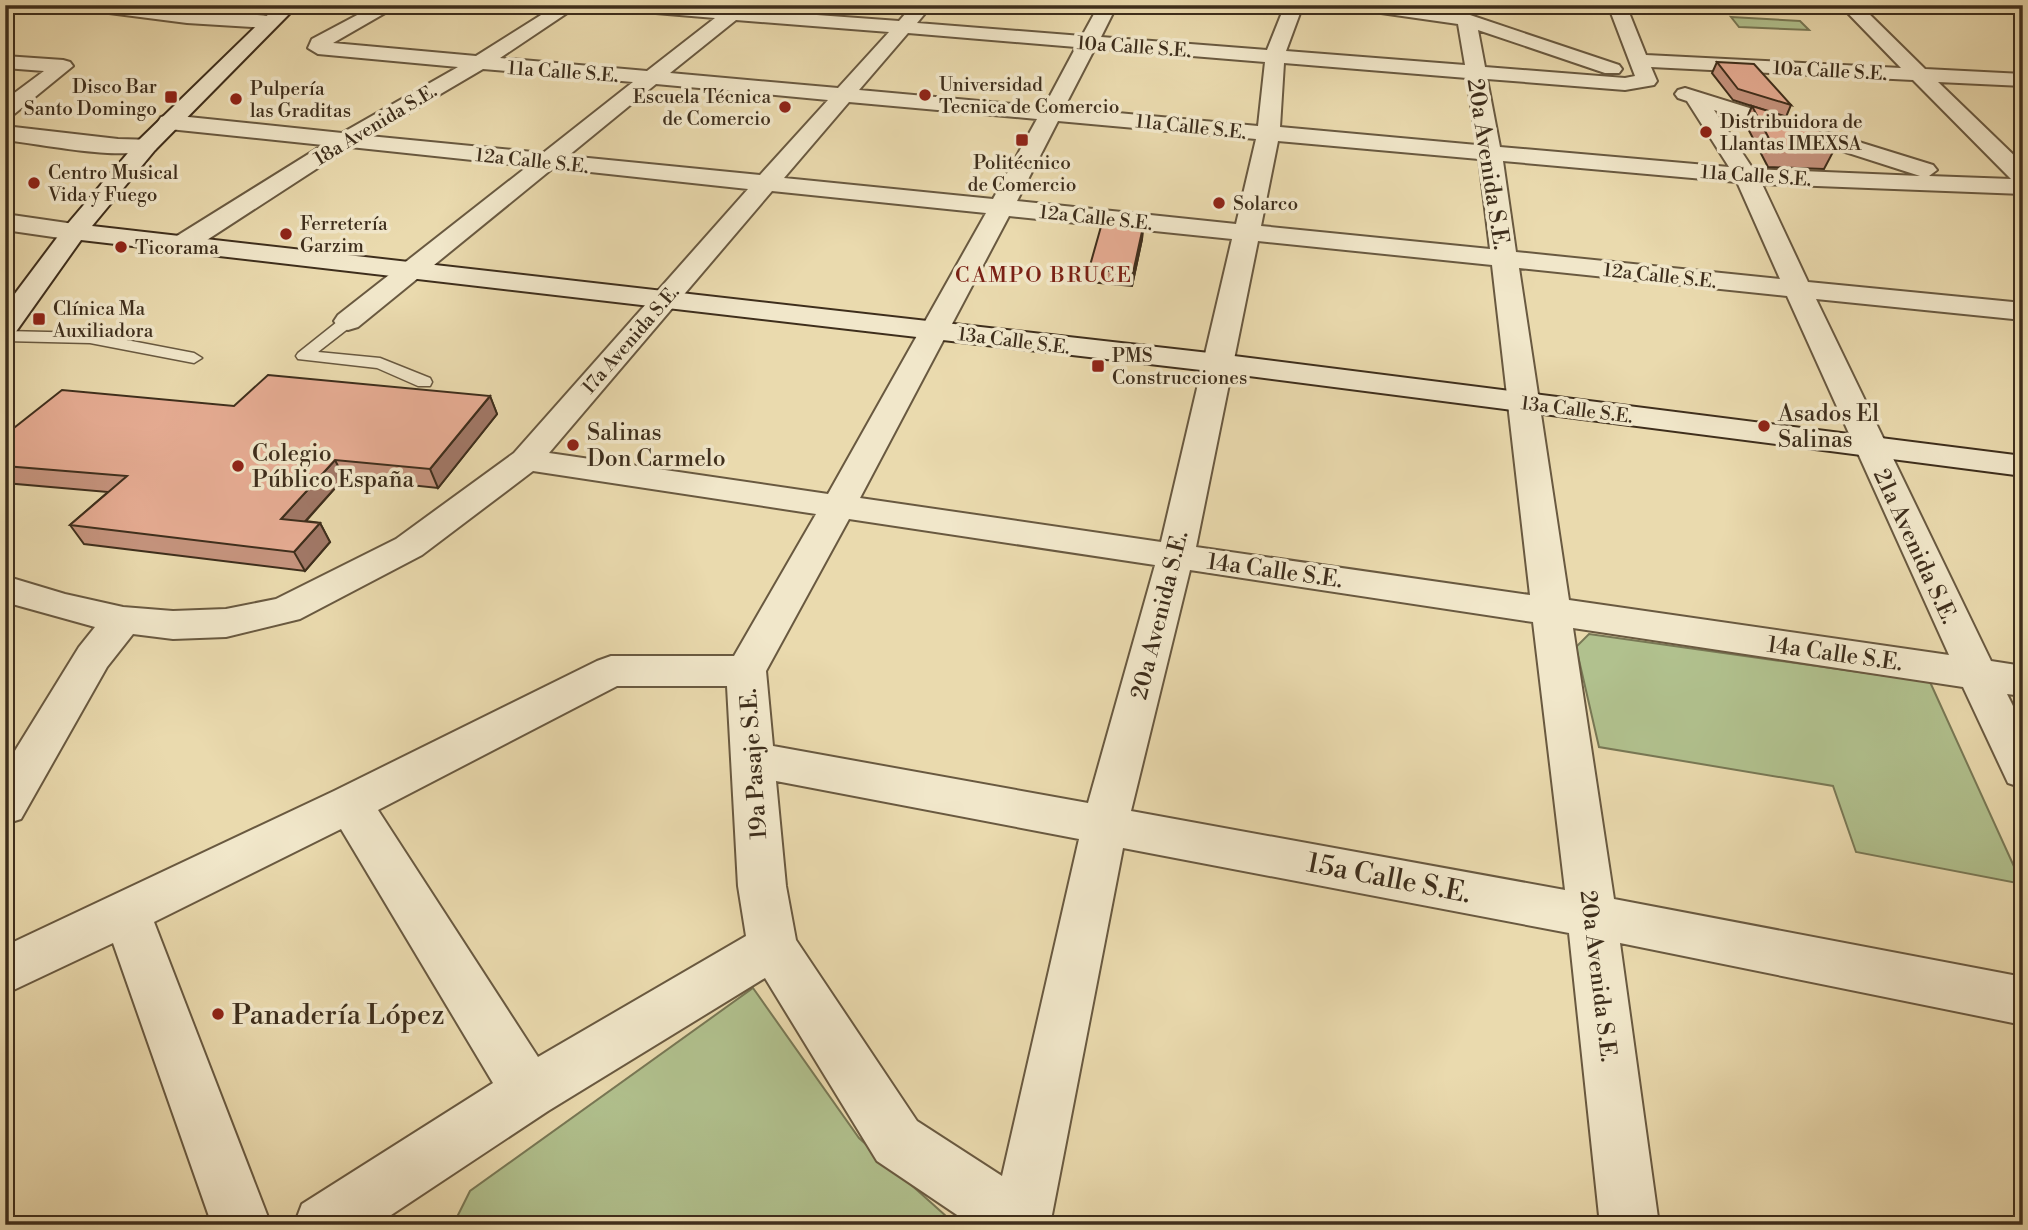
<svg xmlns="http://www.w3.org/2000/svg" width="2028" height="1230" font-family="'Libre Bodoni',serif">
  <style>
    .green { fill: #b1c18e; stroke: #787855; stroke-width: 2 }
    .lines { fill: none; stroke-linecap: round; stroke-linejoin: round }
    .lane-casing { stroke: #695940; stroke-width: 3 }
    .street-casing { stroke: #695940; stroke-width: 4 }
    .secondary-casing { stroke: #3e2e1c; stroke-width: 4 }
    .lane { fill: #f1e7ca; fill-rule: evenodd }
    .street { fill: #f1e7ca; fill-rule: evenodd }
    .secondary { fill: #f1e7ca; fill-rule: evenodd }
    .wall { fill: #c6947e; stroke: #3e2e1c; stroke-width: 2 }
    .shaded-wall { fill: #a17867; stroke: #3e2e1c; stroke-width: 2 }
    .building { fill: #e6ac93; stroke: #3e2e1c; stroke-width: 2 }
    .poi-dot { fill: #8f2418; stroke: #f1e7ca; stroke-width: 2.5 }
    .labels { text-anchor: middle; stroke-width: 7; stroke-linejoin: round; paint-order: stroke }
    .far-street-label { font-size: 19px; fill: #3e2e1c; stroke: #f1e7ca }
    .far-poi-label { font-size: 19px; fill: #3e2e1c; stroke: #f1e7ca; text-anchor: start }
    .far-neighbourhood-label { font-size: 21px; letter-spacing: 2px; fill: #7a1f14; stroke: #f1e7ca }
    .street-label { font-size: 23px; fill: #3e2e1c; stroke: #f1e7ca }
    .poi-label { font-size: 23px; fill: #3e2e1c; stroke: #f1e7ca; text-anchor: start }
    .near-street-label { font-size: 28px; fill: #3e2e1c; stroke: #f1e7ca }
    .near-poi-label { font-size: 28px; fill: #3e2e1c; stroke: #f1e7ca; text-anchor: start }
  </style>
  <rect width="100%" height="100%" fill="#eadaae"/>
  <filter id="stains"><feTurbulence type="fractalNoise" baseFrequency=".00286" numOctaves="4"/><feColorMatrix values="0 0 0 0 .2 0 0 0 0 .09 0 0 0 0 .02 0 0 0 .5 -.17"/></filter>
  <radialGradient id="worn" r=".72"><stop offset=".6" stop-color="#630" stop-opacity="0"/><stop offset="1" stop-color="#630" stop-opacity=".3"/></radialGradient>
  <!-- green -->
  <path class="green" d="M1731 17 1800 21 1809 30 1739 27Z
    M1589 634 1930 682 2022 884 1856 852 1833 786 1599 747 1576 647Z
    M753 988 859 1138 956 1225H453L470 1191Z"/>
  <g class="lines">
    <defs>
      <path id="lane" d="M348 316 354 318 356 321 354 324 318 352 380 358 430 378 432 382 430 386H418L377 368 298 359 296 356 298 353 342 318Z
        M5 331 90 333 194 353 202 358 194 363 90 343 5 341Z"/>
      <path id="street" d="M99 5H132L270 16 279 22 270 28 187 23 109 13 103 12Z
        M376 5H399L333 43 476 56 557 5H579L500 58 647 71 715 18 620 10 611 5 728 8 731 5H752L748 10 899 21 913 5H932L917 23 1082 36 1099 5H1117L1101 37 1267 50 1285 5H1303L1286 51 1465 65 1458 24 1360 10 1351 5H1401L1467 14 1619 65 1622 69 1619 73H1605L1478 30 1485 67 1625 78 1635 76 1608 5H1626L1646 55 1901 68 1840 5H1860L1925 69 2023 74V86L1938 82 2023 164V194L1762 184 1808 282 2023 303V320L1816 299 1991 661 2023 666V696L2007 694 2023 726V788L2008 783 1963 687 1573 628 1614 899 2023 977V1025L1620 943 1659 1225H1600L1569 933 1123 848 1050 1225H972L877 1161 765 978 548 1111 376 1225H294L302 1204 493 1083 341 829 154 922 271 1225H212L113 943 5 994V946L334 791 597 661 611 656H734L816 514 533 471 422 555 300 619 226 637 173 639 133 634 107 667 21 819 5 824V767L79 647 95 627 5 602V576L65 594 123 607 173 611 226 609 276 599 396 539 514 453 748 189 553 168 358 327 348 330 338 327 334 321 338 315 528 166 350 147 190 251 181 253 172 251 168 245 172 239 323 145 169 129 161 127 158 122 161 117 169 115 342 133 458 67 318 54 308 48 312 39ZM736 20 889 32 838 88 670 73ZM908 33 1076 47 1044 107 859 90ZM1095 48 1265 62 1258 126 1064 108ZM1284 63 1467 78 1477 145 1280 127ZM1651 67 1913 80 2011 179 1929 176 1937 170 1933 165 1685 88 1678 90 1675 94 1678 98 1687 101 1729 167 1500 147 1487 79 1625 90 1654 85 1657 81ZM483 69 633 82 543 153 369 136ZM656 84 828 100 760 175 568 156ZM849 102 1037 119 993 199 784 178ZM1714 110 1917 175 1920 176 1753 169ZM1058 121 1256 139 1236 224 1017 201ZM1278 141 1479 159 1490 249 1261 226ZM1503 161 1737 182 1780 279 1516 252ZM772 191 986 213 828 494 549 453ZM1009 216 1232 239 1161 542 860 498ZM1258 241 1492 265 1530 595 1196 547ZM1519 268 1787 296 1949 655 1569 600ZM849 519 1155 565 1088 803 773 746 766 671ZM1190 570 1533 622 1565 890 1131 811ZM617 686H727L738 886 746 936 538 1057 378 810ZM776 781 1079 839 1002 1176 917 1121 796 940 786 886Z
        M5 56 63 60 70 62 73 66 13 115 5 116V100L44 71 5 68Z
        M5 126 118 139 155 140 158 145 155 150C115 160 48 145 5 140Z
        M5 214 74 224 83 227 87 232 83 237 74 240 5 230Z"/>
      <path id="secondary" d="M278 5H298L155 150 92 226 1218 354 2023 456V476L1218 372 81 240 15 333 5 336V307L65 227 139 140Z"/>
    </defs>
    <!-- lane casing -->
    <use href="#lane" class="lane-casing"/>
    <!-- street casing -->
    <use href="#street" class="street-casing"/>
    <!-- secondary casing -->
    <use href="#secondary" class="secondary-casing"/>
    <!-- lane -->
    <use href="#lane" class="lane"/>
    <!-- street -->
    <use href="#street" class="street"/>
    <!-- secondary -->
    <use href="#secondary" class="secondary"/>
  </g>
  <!-- wall -->
  <path class="wall" d="M1717 62 1791 105 1786 117 1733 100 1712 73Z
    M1752 106 1833 152 1824 169 1768 167 1745 123Z
    M1143 227 1142 239 1132 286 1089 282V269Z
    M490 396 497 414 438 488 344 478 306 521 320 523 330 542 305 571 84 544 70 525 108 492 5 483V435L234 406Z"/>
  <!-- shaded-wall -->
  <path class="shaded-wall" d="M1143 227 1142 239 1132 286 1133 273Z
    M490 396 497 414 438 488 430 469Z
    M335 460 344 478 291 537 281 519Z
    M320 523 330 542 305 571 294 552Z"/>
  <!-- building -->
  <path class="building" d="M1717 62 1754 64 1791 105 1738 89Z
    M1752 106 1817 126 1833 152 1775 150Z
    M1102 223 1143 227 1133 273 1089 269Z
    M268 375 490 396 430 469 335 460 281 519 320 523 294 552 70 525 127 476 5 466V435L62 390 234 406Z"/>
  <!-- markers -->
  <g class="poi-dot">
    <circle cx="925" cy="95" r="7"/>
    <rect x="164" y="90" width="14" height="14" rx="3.5"/>
    <circle cx="236" cy="99" r="7"/>
    <circle cx="785" cy="107" r="7"/>
    <circle cx="1706" cy="132" r="7"/>
    <rect x="1015" y="133" width="14" height="14" rx="3.5"/>
    <circle cx="34" cy="183" r="7"/>
    <circle cx="1219" cy="203" r="7"/>
    <circle cx="286" cy="234" r="7"/>
    <circle cx="121" cy="247" r="7"/>
    <rect x="32" y="312" width="14" height="14" rx="3.5"/>
    <rect x="1091" y="359" width="14" height="14" rx="3.5"/>
    <circle cx="1764" cy="426" r="7"/>
    <circle cx="573" cy="445" r="7"/>
    <circle cx="238" cy="466" r="7"/>
    <circle cx="218" cy="1014" r="7"/>
  </g>
  <g class="labels">
    <!-- far-street labels -->
    <g class="far-street-label">
      <text transform="translate(1134 46) rotate(4)" y="7">10a Calle S.E.</text>
      <text transform="translate(1830 70) rotate(3)" y="7">10a Calle S.E.</text>
      <text transform="translate(563 71) rotate(4)" y="7">11a Calle S.E.</text>
      <text transform="translate(375 124) rotate(-31)" y="7">18a Avenida S.E.</text>
      <text transform="translate(1191 126) rotate(6)" y="7">11a Calle S.E.</text>
      <text transform="translate(532 160) rotate(6)" y="7">12a Calle S.E.</text>
      <text transform="translate(1756 175) rotate(4)" y="7">11a Calle S.E.</text>
      <text transform="translate(1096 217) rotate(6)" y="7">12a Calle S.E.</text>
      <text transform="translate(1660 275) rotate(6)" y="7">12a Calle S.E.</text>
      <text transform="translate(630 339) rotate(-49)" y="7">17a Avenida S.E.</text>
      <text transform="translate(1014 340) rotate(7)" y="7">13a Calle S.E.</text>
      <text transform="translate(1577 409) rotate(7)" y="7">13a Calle S.E.</text>
    </g>
    <!-- far-poi labels -->
    <g class="far-poi-label">
      <text x="939" y="91">Universidad<tspan x="939" dy="22">Tecnica de Comercio</tspan></text>
      <text x="157" y="93" text-anchor="end">Disco Bar<tspan x="157" dy="22">Santo Domingo</tspan></text>
      <text x="250" y="95">Pulpería<tspan x="250" dy="22">las Graditas</tspan></text>
      <text x="771" y="103" text-anchor="end">Escuela Técnica<tspan x="771" dy="22">de Comercio</tspan></text>
      <text x="1720" y="128">Distribuidora de<tspan x="1720" dy="22">Llantas IMEXSA</tspan></text>
      <text x="1022" y="169" text-anchor="middle">Politécnico<tspan x="1022" dy="22">de Comercio</tspan></text>
      <text x="48" y="179">Centro Musical<tspan x="48" dy="22">Vida y Fuego</tspan></text>
      <text x="1233" y="210">Solarco</text>
      <text x="300" y="230">Ferretería<tspan x="300" dy="22">Garzim</tspan></text>
      <text x="135" y="254">Ticorama</text>
      <text x="53" y="315">Clínica Ma<tspan x="53" dy="22">Auxiliadora</tspan></text>
      <text x="1112" y="362">PMS<tspan x="1112" dy="22">Construcciones</tspan></text>
    </g>
    <!-- far-neighbourhood labels -->
    <g class="far-neighbourhood-label">
      <text x="1044" y="282">CAMPO BRUCE</text>
    </g>
    <!-- street labels -->
    <g class="street-label">
      <text transform="translate(1489 164) rotate(81)" y="8">20a Avenida S.E.</text>
      <text transform="translate(1916 546) rotate(65)" y="8">21a Avenida S.E.</text>
      <text transform="translate(1275 570) rotate(8)" y="8">14a Calle S.E.</text>
      <text transform="translate(1159 615) rotate(-76)" y="8">20a Avenida S.E.</text>
      <text transform="translate(1835 653) rotate(8)" y="8">14a Calle S.E.</text>
      <text transform="translate(753 764) rotate(-94)" y="8">19a Pasaje S.E.</text>
      <text transform="translate(1599 976) rotate(83)" y="8">20a Avenida S.E.</text>
    </g>
    <!-- poi labels -->
    <g class="poi-label">
      <text x="1778" y="421">Asados El<tspan x="1778" dy="26">Salinas</tspan></text>
      <text x="587" y="440">Salinas<tspan x="587" dy="26">Don Carmelo</tspan></text>
      <text x="252" y="461">Colegio<tspan x="252" dy="26">Público España</tspan></text>
    </g>
    <!-- near-street labels -->
    <g class="near-street-label">
      <text transform="translate(1389 877) rotate(11)" y="10">15a Calle S.E.</text>
    </g>
    <!-- near-poi labels -->
    <g class="near-poi-label">
      <text x="232" y="1024">Panadería López</text>
    </g>
  </g>
  <!-- margin -->
  <rect width="2028" height="1230" fill="none" stroke="#eadaae" stroke-width="28"/>
  <rect x="7" y="7" width="2014" height="1216" fill="none" stroke="#3e2e1c" stroke-width="3.5"/>
  <rect x="14" y="14" width="2000" height="1202" fill="none" stroke="#3e2e1c" stroke-width="2"/>
  <rect width="100%" height="100%" filter="url(#stains)"/>
  <rect width="100%" height="100%" fill="url(#worn)"/>
</svg>
